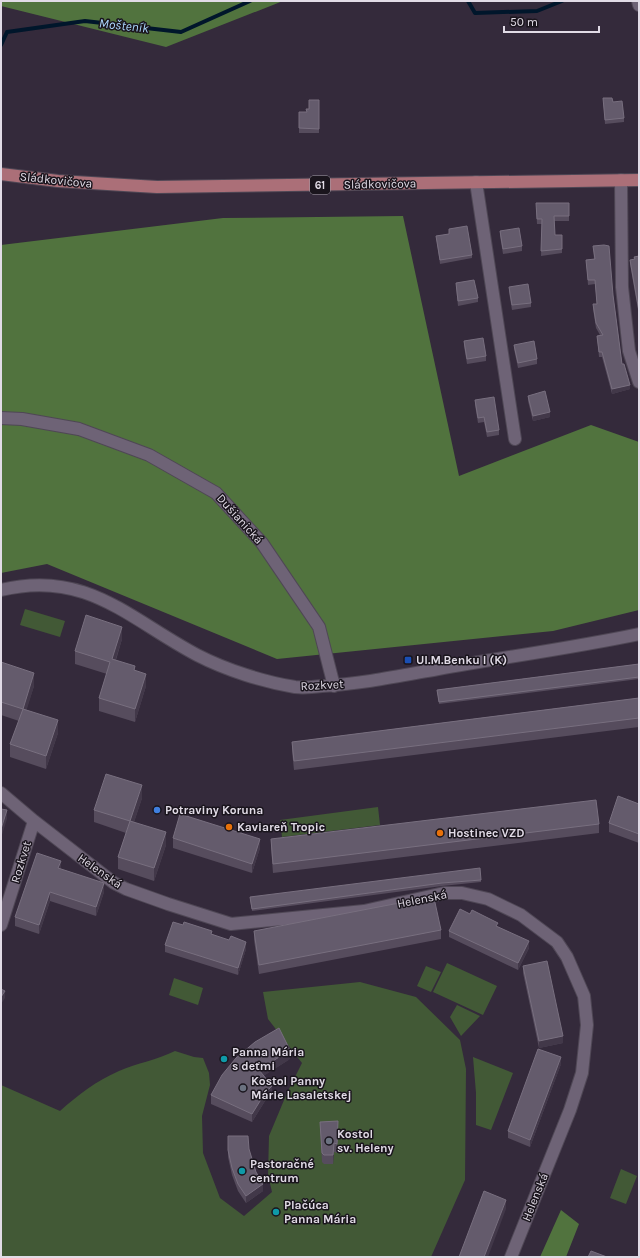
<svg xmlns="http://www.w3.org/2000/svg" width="640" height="1258" font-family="Karla,sans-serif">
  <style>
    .green { fill: #425936 }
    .forest { fill: #51733e }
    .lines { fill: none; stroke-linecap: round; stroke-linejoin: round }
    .stream { stroke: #00162b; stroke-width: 4 }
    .minor-casing { stroke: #4f4755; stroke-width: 14 }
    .major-casing { stroke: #4f4755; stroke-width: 14 }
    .minor { stroke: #6e6376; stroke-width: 12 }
    .major { stroke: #ab6f78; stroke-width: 12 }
    .wall { fill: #564c5d }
    .shaded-wall { fill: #423849 }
    .building { fill: #645b6c; stroke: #786f7f }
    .transit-dot { fill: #1a4fb4; stroke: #1a151d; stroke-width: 1.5 }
    .shop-dot { fill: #3f7fe0; stroke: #1a151d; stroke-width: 1.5 }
    .food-dot { fill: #e8710a; stroke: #1a151d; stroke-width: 1.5 }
    .culture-dot { fill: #0f9aa8; stroke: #1a151d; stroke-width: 1.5 }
    .worship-dot { fill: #6b7280; stroke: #1a151d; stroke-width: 1.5 }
    .labels { text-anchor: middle; stroke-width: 3; stroke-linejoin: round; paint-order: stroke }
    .shield { fill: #1a151d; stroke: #a5a0aa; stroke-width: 1 }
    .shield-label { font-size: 11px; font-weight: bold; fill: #e1dbe6 }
    .street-label { font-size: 12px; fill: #e1dbe6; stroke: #1a151d }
    .poi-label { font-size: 12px; font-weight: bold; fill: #e1dbe6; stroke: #1a151d; text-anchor: start }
    .water-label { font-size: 13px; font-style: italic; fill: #acd8ff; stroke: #1a151d }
  </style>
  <rect width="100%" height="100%" fill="#342a3b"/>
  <!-- green -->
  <path class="green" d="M25 609 65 621 60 637 20 625Z
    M378 807 380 825 282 837 280 820Z
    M447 963 497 986 483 1015 433 992Z
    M426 966 441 972 431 992 417 986Z
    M174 978 203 988 198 1005 169 995Z
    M360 982 416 997 460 1040 466 1069 465 1180 431 1257H1V1085L60 1111C78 1095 96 1081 119 1071 137 1063 157 1060 175 1051L194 1057 203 1058 209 1073 210 1085 202 1116 203 1153 220 1198 244 1216 272 1192 268 1175 269 1136 287 1093 302 1063 268 1019 263 992Z
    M457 1005 480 1016 461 1036 450 1017Z
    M473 1057 513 1073 491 1130 476 1125V1093Z
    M621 1169 637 1176 626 1204 610 1198Z"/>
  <!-- forest -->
  <path class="forest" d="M1 1H283L166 47 1 6Z
    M403 216 459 476 591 425 639 442V610L553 631 277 659 47 564 1 573V245L223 218Z
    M561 1210 579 1224 566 1257H540Z"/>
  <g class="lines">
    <!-- stream -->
    <path class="stream" d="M468 1 475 13 537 11 562 1
      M1 45 7 32 85 21 181 32 250 1"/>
    <defs>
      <path id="minor" d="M638 1 639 5
        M621 180 622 287 629 351 639 382
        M476 182 515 439
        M1 418 22 419 79 429 149 455 216 493 262 543 319 627 334 686
        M1 590C86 569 129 619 197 655 226 670 264 682 295 687 304 688 314 687 322 686 361 684 399 676 438 669 505 657 572 648 639 634
        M1 793 34 821 114 883 126 889 168 904 231 924 364 911 444 893H462L488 899 521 915 557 942 567 957 584 996 587 1025 582 1073 570 1110 511 1257
        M1 925 34 821"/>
      <path id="major" d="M1 174 58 181 157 187 639 180"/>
    </defs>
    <!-- minor casing -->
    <use href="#minor" class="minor-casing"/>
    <!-- major casing -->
    <use href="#major" class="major-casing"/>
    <!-- minor -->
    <use href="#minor" class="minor"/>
    <!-- major -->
    <use href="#major" class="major"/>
  </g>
  <!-- wall -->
  <path class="wall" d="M603 98 613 102 624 118V122L605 124Z
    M319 100V133H299V112H307Z
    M569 203V221H554L555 235H562V253L541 256 542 224H537L536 208Z
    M449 229 472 255V258L440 264 436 236 449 234Z
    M500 231 522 246V251L503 254 500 236Z
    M593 246 613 295 622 364 630 389 612 394 602 357H599L597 336 600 335 596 328 593 309V304H597L595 284 588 285 586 260 594 259Z
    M639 256V316L630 264V260L634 259V257Z
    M456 283 478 298V302L458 306 456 287Z
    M509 287 531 303V307L512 310 509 292Z
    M464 341 486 356V361L467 364 464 346Z
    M514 345 537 359V364L518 368 514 349Z
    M528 396 550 417 533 421 528 401Z
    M475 400 499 430V435L487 437 484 422 478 423 475 405Z
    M122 639 116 660 135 670 146 686 135 722 99 711V698L107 674 75 664V651Z
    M1 662 34 686 26 710 58 733 46 769 10 757V744L19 721 1 715Z
    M639 664V679L439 704 437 690Z
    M639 698V727L294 770 292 751V742Z
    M142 798 134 822 166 845 154 881 118 869V857L126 833 94 822V810Z
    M639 804V843L609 832V823Z
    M599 824V833L273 873 271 848V839Z
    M173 838 260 848 252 873 173 848Z
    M61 869 104 892 96 916 50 901 39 934 15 926V917Z
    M481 880V882L442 886 252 911 250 900V897Z
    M498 927 529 948 518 970 449 937V931Z
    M441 930V939L259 974 254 940V931Z
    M212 934 246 949 238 975 165 952V945Z
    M523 966 563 1043 539 1048 523 973Z
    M290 1059 263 1076 272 1094 265 1101 252 1122 211 1104V1095Z
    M561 1064 530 1147 508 1138V1131Z
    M320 1122 338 1130 337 1153 334 1152 333 1164H324L322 1162Z
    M228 1136 249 1149 256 1172 263 1191 246 1203 238 1191 232 1175 228 1157Z"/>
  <!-- shaded-wall -->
  <path class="shaded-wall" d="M630 385V389L612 394V389Z
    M550 412V417L533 421V416Z
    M122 627V639L112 671V659Z
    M34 673V686L23 722V709Z
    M146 674V686L135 722V709Z
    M58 720V733L46 769V756Z
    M142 785V798L130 834V821Z
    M7 810V819L1 838V829Z
    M166 832V845L154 881V868Z
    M260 839V848L252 873V864Z
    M61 861V870L58 868Z
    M104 883V892L96 916V907Z
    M50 892V901L39 934V925Z
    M529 941V948L518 970V963Z
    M246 942V949L238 975V968Z
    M5 991V998L1 1004V997Z
    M563 1036V1043L539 1048V1041Z
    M290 1050V1059L259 1079V1070Z
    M561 1057V1064L530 1147V1140Z
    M272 1086V1094L265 1101 252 1122V1114L265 1093Z
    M334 1143V1152L333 1164V1155Z
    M263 1184V1191L246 1203V1196Z
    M506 1200V1209L488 1257H484Z"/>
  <!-- building -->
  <path class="building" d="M603 98H612L613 102 622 101 624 118 605 120Z
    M309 100H319V129L299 128V112H307L306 109H309Z
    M536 203H569V216H554L555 235H562V249L541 251 542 219H537Z
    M467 226 472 255 440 260 436 236 449 234V229Z
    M519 228 522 246 503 249 500 231Z
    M604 245 609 246 613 295 622 364H624L630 385 612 389 602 352H599L597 336 603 335 596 323 593 304H597L595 280H588L586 260 595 259 593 246Z
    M639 256V311L630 260 635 259 634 257Z
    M474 280 478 298 458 301 456 283Z
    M528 284 531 303 512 305 509 287Z
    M483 338 486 356 467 359 464 341Z
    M534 341 537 359 518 363 514 345Z
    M545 391 550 412 533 416 528 396Z
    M494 397 499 430 487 432 484 417 478 418 475 400Z
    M86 615 122 627 112 659 135 666 134 670 146 674 135 709 99 698 110 662 75 651Z
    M1 662 34 673 23 709 58 720 46 756 10 744 23 709 1 702Z
    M639 664V677L439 702 437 690Z
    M639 698V718L294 761 292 742Z
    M106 774 142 785 130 821 94 810Z
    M618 796 639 804V834L609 823Z
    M596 800 599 824 273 864 271 839Z
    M1 809 7 810 1 829Z
    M180 814 260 839 252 864 173 838Z
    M130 821 166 832 154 868 118 857Z
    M37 853 61 861 58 868 104 883 96 907 50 892 39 925 15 917Z
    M480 868 481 880 442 883 252 909 250 897Z
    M434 898 441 930 259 965 254 931 394 904Z
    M460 909 470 914 472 910 498 923 496 926 529 941 518 963 449 931Z
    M173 922 183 925 184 922 212 931 211 934 229 940 231 936 246 942 238 968 165 945Z
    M547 961 563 1036 539 1041 523 966Z
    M1 989 5 991 1 997Z
    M279 1028 290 1050 259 1070 272 1086 265 1093 252 1114 211 1095 222 1075 236 1058 255 1042Z
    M538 1049 561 1057 530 1140 508 1131Z
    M338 1121 337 1144 334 1143 333 1155H324L322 1153 320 1122Z
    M228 1136H248L249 1149 256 1172 263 1184 246 1196 238 1184 232 1168 228 1150Z
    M484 1191 506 1200 484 1257H459Z
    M591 1251 607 1257H588Z"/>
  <!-- markers -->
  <rect class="transit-dot" x="404" y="656" width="8" height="8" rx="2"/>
  <circle class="shop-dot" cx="157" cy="810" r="4"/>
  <g class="food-dot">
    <circle cx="229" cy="827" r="4"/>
    <circle cx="440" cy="833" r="4"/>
  </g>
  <g class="culture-dot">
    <circle cx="224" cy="1059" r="4"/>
    <circle cx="242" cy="1171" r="4"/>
    <circle cx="276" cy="1212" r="4"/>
  </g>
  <g class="worship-dot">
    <circle cx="243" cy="1088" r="4"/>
    <circle cx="329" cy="1141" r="4"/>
  </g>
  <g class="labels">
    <!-- shield labels -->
    <rect class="shield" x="310" y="176" width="20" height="18" rx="3"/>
    <g class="shield-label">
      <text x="320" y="189">61</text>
    </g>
    <!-- street labels -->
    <g class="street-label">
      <text transform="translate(56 180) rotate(6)" y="4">Sládkovičova</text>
      <text transform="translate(380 184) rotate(-1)" y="4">Sládkovičova</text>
      <text transform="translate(240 519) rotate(48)" y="4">Dušianická</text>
      <text transform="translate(322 685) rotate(-3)" y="4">Rozkvet</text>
      <text transform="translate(21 862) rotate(-73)" y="4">Rozkvet</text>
      <text transform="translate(100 871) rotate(35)" y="4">Helenská</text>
      <text transform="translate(422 899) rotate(-11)" y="4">Helenská</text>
      <text transform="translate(535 1197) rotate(-68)" y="4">Helenská</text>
    </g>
    <!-- poi labels -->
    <g class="poi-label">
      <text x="416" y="664">Ul.M.Benku I (K)</text>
      <text x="165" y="814">Potraviny Koruna</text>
      <text x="237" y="831">Kaviareň Tropic</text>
      <text x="448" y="837">Hostinec VZD</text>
      <text x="232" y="1056">Panna Mária<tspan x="232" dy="14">s deťmi</tspan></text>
      <text x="251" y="1085">Kostol Panny<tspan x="251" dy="14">Márie Lasaletskej</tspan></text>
      <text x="337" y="1138">Kostol<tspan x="337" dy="14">sv. Heleny</tspan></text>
      <text x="250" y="1168">Pastoračné<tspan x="250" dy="14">centrum</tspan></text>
      <text x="284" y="1209">Plačúca<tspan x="284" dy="14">Panna Mária</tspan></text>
    </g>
    <!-- water labels -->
    <g class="water-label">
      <text transform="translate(124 25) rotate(6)" y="5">Mošteník</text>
    </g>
  </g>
  <!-- border -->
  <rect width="640" height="1258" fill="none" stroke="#e1dbe6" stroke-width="4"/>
  <!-- scale -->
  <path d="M504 26v6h95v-6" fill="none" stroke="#e1dbe6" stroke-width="2"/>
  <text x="510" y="26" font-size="12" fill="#e1dbe6" stroke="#1a151d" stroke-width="3" paint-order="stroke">50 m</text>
</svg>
